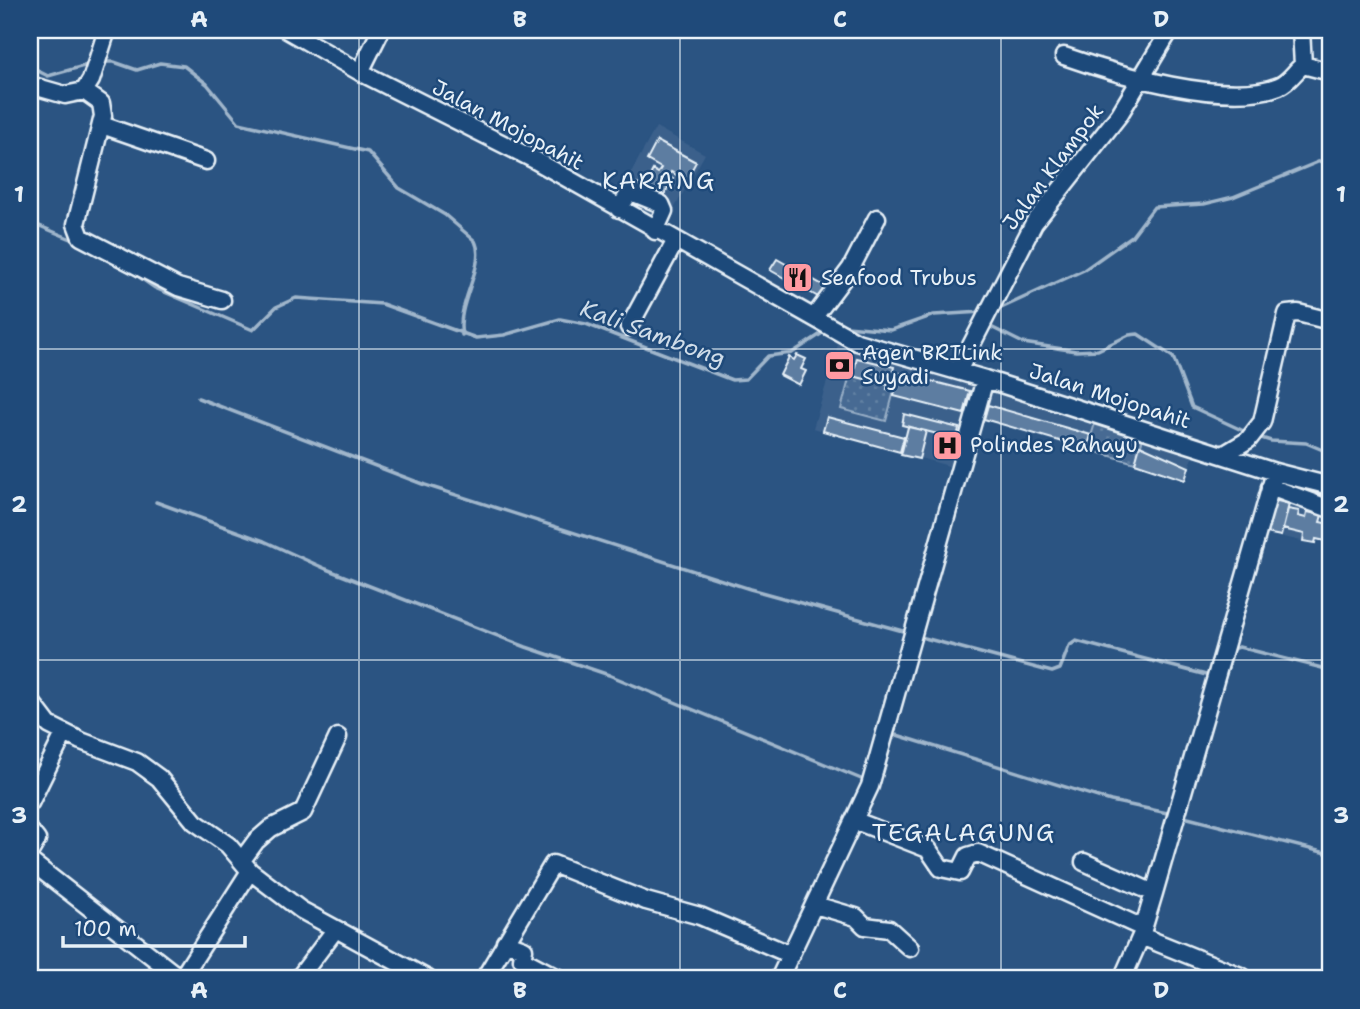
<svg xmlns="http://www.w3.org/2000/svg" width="1360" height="1009" font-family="'Shantell Sans',sans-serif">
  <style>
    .built { fill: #3a608b }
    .grass { fill: url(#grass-dots); stroke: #98aec6; stroke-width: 2 }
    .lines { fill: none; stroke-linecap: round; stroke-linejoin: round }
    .stream { stroke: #a0b6cb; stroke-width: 3.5 }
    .building { fill: #5d7da1; stroke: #e8f1f8; stroke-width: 2 }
    .minor-casing { stroke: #e8f1f8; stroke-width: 21 }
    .minor { stroke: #1f4a7a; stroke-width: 16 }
    .grid { fill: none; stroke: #e8f1f8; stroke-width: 2; stroke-opacity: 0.55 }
    .labels { text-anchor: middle; stroke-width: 5; stroke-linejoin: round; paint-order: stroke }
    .street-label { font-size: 21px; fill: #e8f1f8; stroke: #1f4a7a }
    .poi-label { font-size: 21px; fill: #e8f1f8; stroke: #1f4a7a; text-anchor: start }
    .water-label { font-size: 23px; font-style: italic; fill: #d0dde9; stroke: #1f4a7a }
    .quarter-label { font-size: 24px; letter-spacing: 2px; fill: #e8f1f8; stroke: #1f4a7a }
    .neatline { fill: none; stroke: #e8f1f8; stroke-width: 2.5 }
    .grid-label { font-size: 23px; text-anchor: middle; font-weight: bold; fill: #e8f1f8 }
  </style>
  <defs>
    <pattern id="grass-dots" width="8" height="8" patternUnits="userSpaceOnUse" patternTransform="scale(1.75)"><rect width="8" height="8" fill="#476b93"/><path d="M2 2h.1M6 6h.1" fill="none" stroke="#6281a3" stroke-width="1.8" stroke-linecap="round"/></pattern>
  </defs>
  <rect width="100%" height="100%" fill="#2b5482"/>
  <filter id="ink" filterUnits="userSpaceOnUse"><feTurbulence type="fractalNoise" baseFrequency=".0143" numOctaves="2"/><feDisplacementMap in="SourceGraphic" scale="14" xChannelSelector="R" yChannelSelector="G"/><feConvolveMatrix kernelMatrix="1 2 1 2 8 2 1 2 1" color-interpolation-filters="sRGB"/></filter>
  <g filter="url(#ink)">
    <!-- built -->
    <path class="built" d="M656 127 705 154 665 225 617 198Z
      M838 345 976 383 952 467 813 428Z
      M988 387 1096 420 1087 449 980 418Z
      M1144 435 1195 451 1185 480 1135 463Z
      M1278 479 1330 491V543L1316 540 1315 544 1261 532Z"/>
    <!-- grass -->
    <path class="grass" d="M852 368 897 380 886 421 841 409Z
      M1096 420 1144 435 1135 463 1087 449Z"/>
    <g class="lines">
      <!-- stream -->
      <path class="stream" d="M102 62H114L137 70 160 63 184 66 207 84 239 123 368 152 399 188 445 215 475 241C487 265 455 305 462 335
        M30 67 48 76 91 64
        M30 222 76 241
        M85 247 125 268
        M132 272 155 288 253 330 276 307 296 298 382 304 476 338 504 335 560 319 586 324 732 380 746 379 768 356 792 353 827 330
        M997 310 1084 270 1132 236 1154 207 1204 204 1233 197 1330 157
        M836 325 891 330 934 315 982 312
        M987 325 1023 343 1076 351 1098 350 1129 335 1138 334 1173 357 1192 407 1248 433
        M198 398 425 485 750 589 910 633
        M1255 436 1271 441 1306 443 1330 453
        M156 502 264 541 326 569 526 647 609 675 866 781
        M917 636 1052 672 1060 669 1069 646 1076 641 1210 676
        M1221 679 1225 677 1233 649 1239 647 1330 670
        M892 737 897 735 1111 801 1172 814
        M1180 816 1330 854"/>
    </g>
    <!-- building -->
    <path class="building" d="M657 141 696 162 686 180 671 172 669 177 673 179 664 195 645 185 653 170 658 173 661 168 647 160Z
      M777 259 826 287 820 298 770 270Z
      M797 355 806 359 801 369 806 371 799 385 780 375 789 357 794 360Z
      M857 358 894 367 892 376 898 377 899 373 970 391 964 414 894 396 895 391 887 389 888 385 853 376Z
      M988 405 1091 435 1087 449 984 419Z
      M904 414 959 428 957 439 902 425Z
      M827 417 904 437 900 452 823 431Z
      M908 427 926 431 919 459 901 455Z
      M939 435 958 440 955 454 935 449Z
      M1140 445 1189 467 1185 480 1135 463Z
      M1274 500 1289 504 1281 536 1266 533Z
      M1288 509 1299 511 1298 516 1306 518 1307 512 1322 515 1320 522 1330 524V542L1316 539 1315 543 1303 541 1304 534 1283 529Z"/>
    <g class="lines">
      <defs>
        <path id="minor" d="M287 30 360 72 533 159 857 342 985 379 1275 472 1330 486
          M1301 30 1303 65
          M1064 56C1115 74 1227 107 1279 86 1289 82 1295 71 1303 65L1330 72
          M360 72 381 30
          M30 85 65 95 84 91 91 80 107 30
          M84 91 101 103 103 116 76 224 81 237 178 287 222 300
          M102 125 206 161
          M619 209 628 195 634 193 661 204 664 211 655 231
          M814 317 851 268 877 218
          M629 327 675 242
          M958 371 1034 223 1119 115 1170 30
          M1223 455 1248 440 1262 422 1287 314 1298 313 1330 321
          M1270 487 1330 509
          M30 700 49 725 81 741 137 762 159 778 195 822 228 845 250 871 301 910 428 979
          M30 803 64 734
          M856 821 928 849 941 868 960 872 968 856 978 853 1143 928
          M30 831 37 840 30 852
          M242 860 256 841 271 828 303 812 338 737
          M30 861 181 979
          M1084 862 1154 893
          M815 905 856 917 865 926 889 929 910 948
          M1141 936 1243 977
          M505 942 524 949 522 959 560 979
          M181 979 250 871
          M298 979 335 930
          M484 979 553 864 646 901 700 916 791 955
          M779 979 870 786 985 379
          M1122 979 1141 936 1154 893 1275 472"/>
      </defs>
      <!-- minor casing -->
      <use href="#minor" class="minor-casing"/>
      <!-- minor -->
      <use href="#minor" class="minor"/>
    </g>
  </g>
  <!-- grid -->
  <path class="grid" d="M359 30V979M680 30V979M1001 30V979M30 349H1330M30 660H1330"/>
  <!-- icons -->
  <defs>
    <symbol id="restaurant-square" viewBox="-11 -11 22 22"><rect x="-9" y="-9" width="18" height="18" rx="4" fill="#ff9aa2" stroke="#1f4a7a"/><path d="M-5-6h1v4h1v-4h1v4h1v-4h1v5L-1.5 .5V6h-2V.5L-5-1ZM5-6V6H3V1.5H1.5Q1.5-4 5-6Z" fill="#111"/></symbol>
    <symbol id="bank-square" viewBox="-11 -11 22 22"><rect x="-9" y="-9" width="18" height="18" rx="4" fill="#ff9aa2" stroke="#1f4a7a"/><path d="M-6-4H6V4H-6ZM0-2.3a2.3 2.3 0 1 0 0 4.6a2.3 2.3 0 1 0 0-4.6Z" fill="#111"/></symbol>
    <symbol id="hospital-square" viewBox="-11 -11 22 22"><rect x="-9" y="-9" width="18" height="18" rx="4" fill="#ff9aa2" stroke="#1f4a7a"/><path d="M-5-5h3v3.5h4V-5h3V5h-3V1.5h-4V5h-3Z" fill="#111"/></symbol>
  </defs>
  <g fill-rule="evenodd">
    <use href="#restaurant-square" x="780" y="260" width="35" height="35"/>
    <use href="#bank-square" x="822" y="348" width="35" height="35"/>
    <use href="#hospital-square" x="930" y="428" width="35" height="35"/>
  </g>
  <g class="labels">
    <!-- street labels -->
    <g class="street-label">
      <text transform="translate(508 125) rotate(28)" y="7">Jalan Mojopahit</text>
      <text transform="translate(1053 167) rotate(-53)" y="7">Jalan Klampok</text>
      <text transform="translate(1110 396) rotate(18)" y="7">Jalan Mojopahit</text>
    </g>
    <!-- poi labels -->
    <g class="poi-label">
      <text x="821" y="285">Seafood Trubus</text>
      <text x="862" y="360">Agen BRILink<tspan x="862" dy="24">Suyadi</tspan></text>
      <text x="970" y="452">Polindes Rahayu</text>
    </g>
    <!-- water labels -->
    <g class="water-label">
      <text transform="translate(653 333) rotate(20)" y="8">Kali Sambong</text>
    </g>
    <!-- quarter labels -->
    <g class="quarter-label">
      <text x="659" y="189">KARANG</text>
      <text x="964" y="841">TEGALAGUNG</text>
    </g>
  </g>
  <!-- margin -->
  <rect width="1360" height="1009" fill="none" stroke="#1f4a7a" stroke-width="77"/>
  <!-- scale -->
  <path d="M63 936v10h182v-10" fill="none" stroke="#e8f1f8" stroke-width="3.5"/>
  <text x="74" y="936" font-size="21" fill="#e8f1f8" stroke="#1f4a7a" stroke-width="5" paint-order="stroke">100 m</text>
  <rect x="38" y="38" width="1284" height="932" class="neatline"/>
  <g class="grid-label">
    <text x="199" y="27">A</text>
    <text x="520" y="27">B</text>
    <text x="840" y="27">C</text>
    <text x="1161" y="27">D</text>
    <text x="19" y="202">1</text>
    <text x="1341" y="202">1</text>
    <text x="19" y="512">2</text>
    <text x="1341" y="512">2</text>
    <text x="19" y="823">3</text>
    <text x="1341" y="823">3</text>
    <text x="199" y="998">A</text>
    <text x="520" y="998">B</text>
    <text x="840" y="998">C</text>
    <text x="1161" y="998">D</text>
  </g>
</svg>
